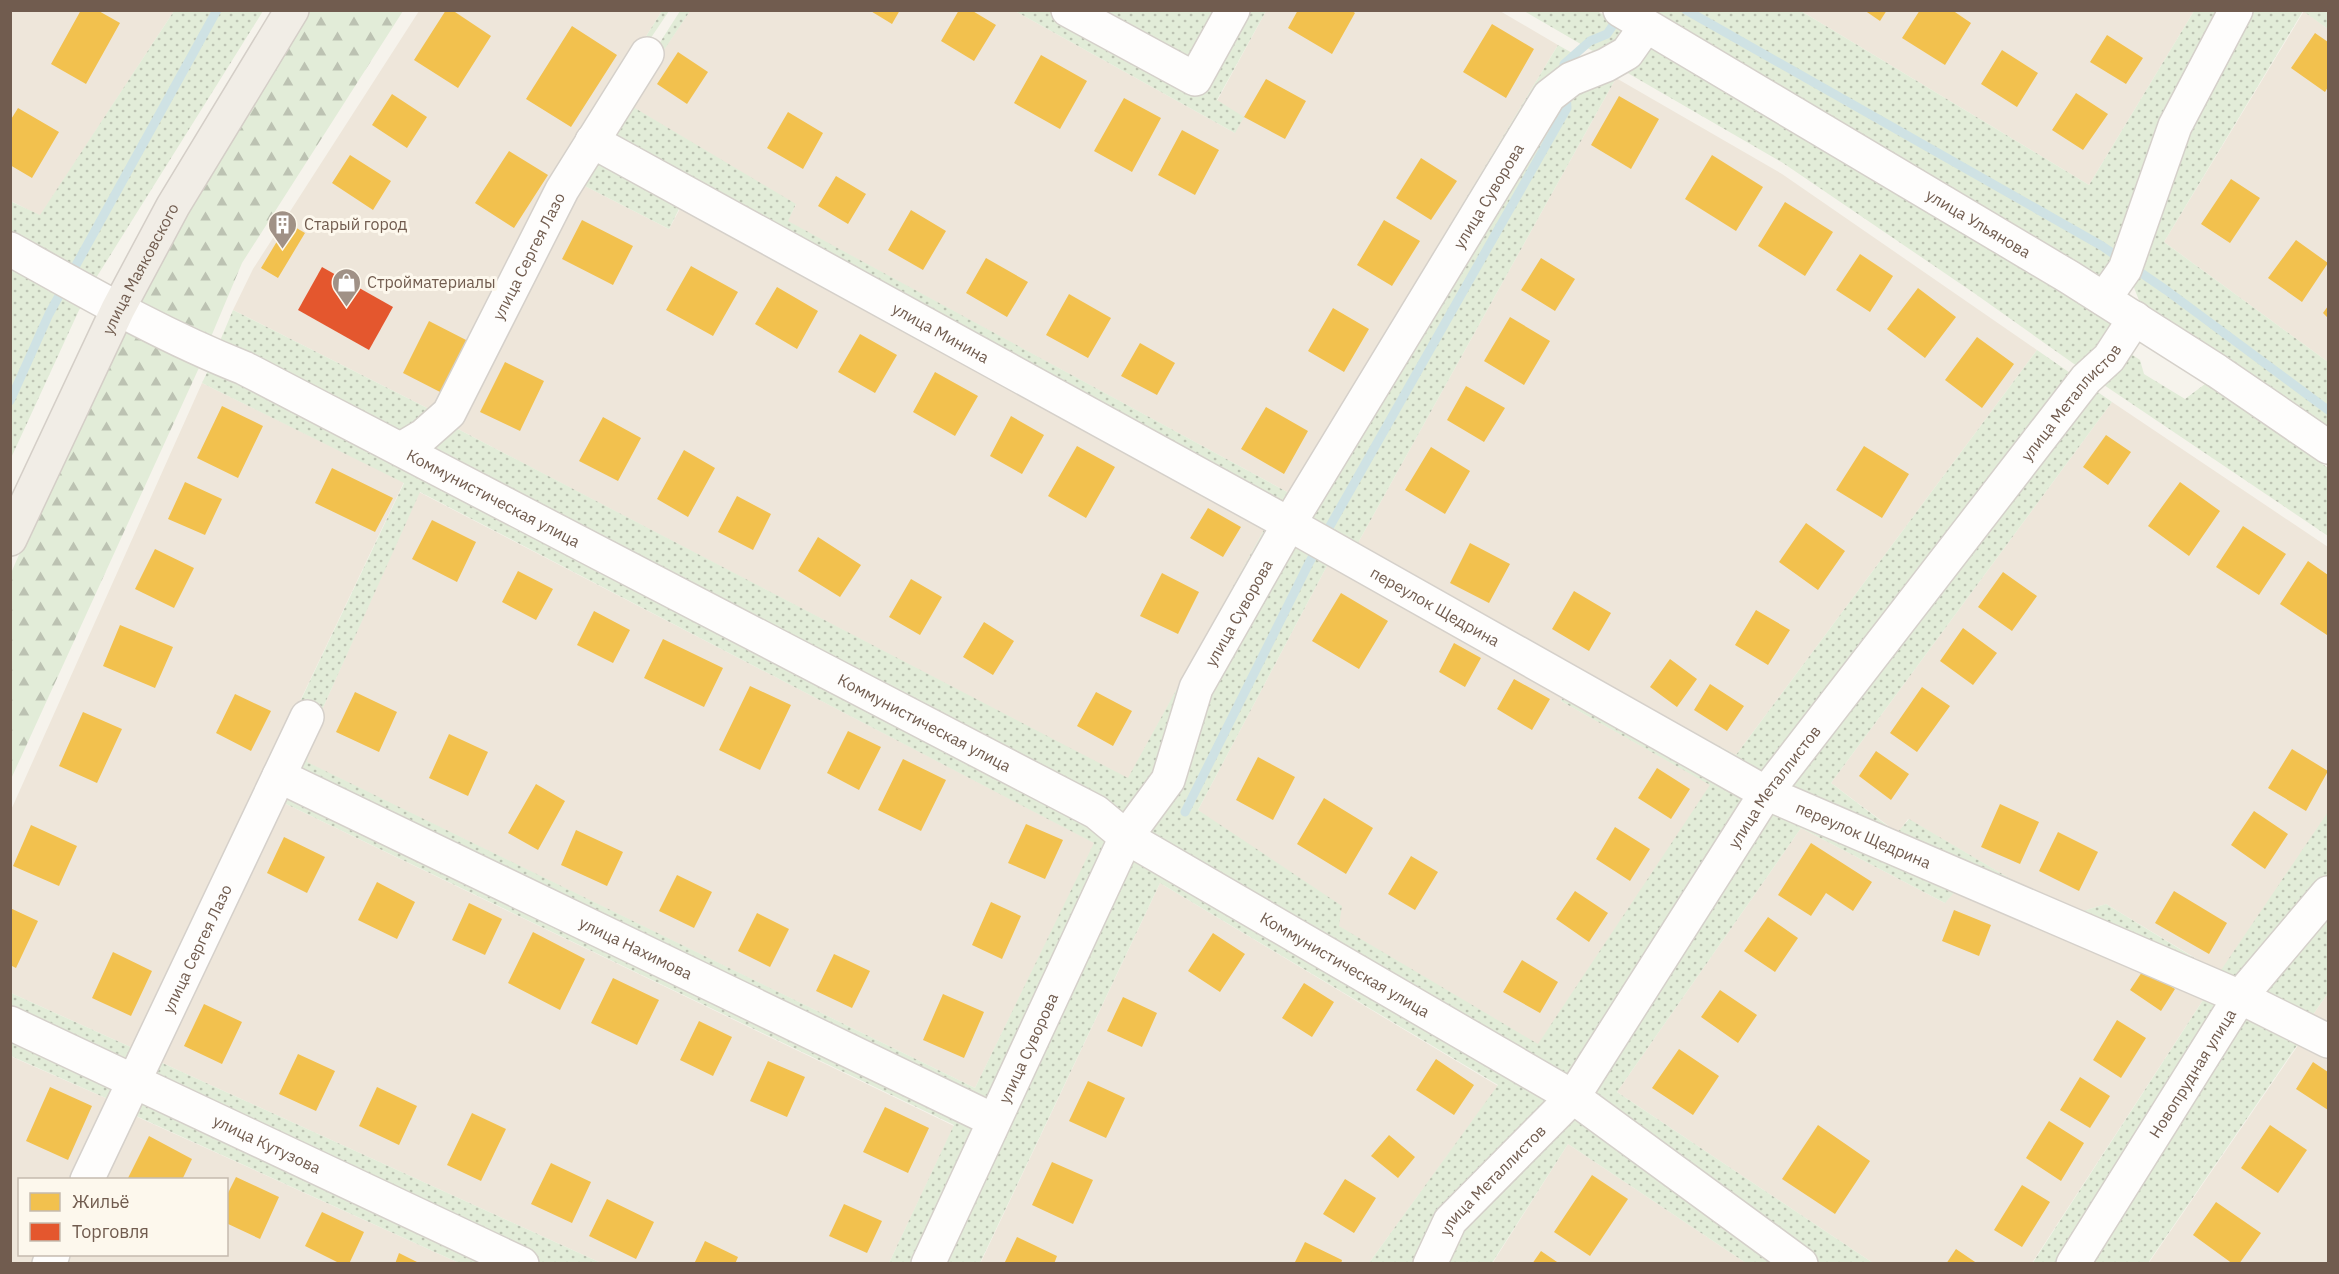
<svg xmlns="http://www.w3.org/2000/svg" width="2339" height="1274" font-family="'IBM Plex Sans',sans-serif">
  <style>
    .residential { fill: #eee6da }
    .grass { fill: url(#grass-dots); fill-rule: evenodd }
    .forest { fill: url(#forest-firs) }
    .homes { fill: #f2c14e }
    .shops { fill: #e4572e }
    .lines { fill: none; stroke-linecap: round; stroke-linejoin: round }
    .stream { stroke: #cfe2e4; stroke-width: 9 }
    .minor-casing { stroke: #d5d0ca; stroke-width: 36 }
    .major-casing { stroke: #d4cec7; stroke-width: 36 }
    .minor { stroke: #fefdfc; stroke-width: 33 }
    .major { stroke: #f1ede6; stroke-width: 33 }
    .labels { text-anchor: middle; stroke-width: 6; stroke-linejoin: round; paint-order: stroke }
    .street-label { font-size: 16px; fill: #715c4f; stroke: #fdf8ed }
    .poi-label { font-size: 16px; fill: #715c4f; stroke: #fdf8ed; text-anchor: start }
  </style>
  <defs>
    <pattern id="grass-dots" width="8" height="8" patternUnits="userSpaceOnUse" patternTransform="scale(1.5)"><rect width="8" height="8" fill="#e2ecd8"/><path d="M2 2h.1M6 6h.1" fill="none" stroke="#bcc2b2" stroke-width="1.8" stroke-linecap="round"/></pattern>
    <pattern id="forest-firs" width="22" height="20" patternUnits="userSpaceOnUse" patternTransform="scale(1.5)"><rect width="22" height="20" fill="#e2ecd8"/><path d="M5 1l3.5 6h-7zM16 11l3.5 6h-7z" fill="#bcc2b2"/></pattern>
  </defs>
  <rect width="100%" height="100%" fill="#f6f3ec"/>
  <!-- residential -->
  <path class="residential" d="M10 11H174L40 216 11 201Z
    M419 11H662L561 171 441 415 233 310 253 269Z
    M690 11H1015L1235 133 1217 101 1266 11H1500L1558 45 1289 493 787 221 796 205 627 104Z
    M1801 11H2194L2089 185Z
    M2304 11 2328 29V362L2164 242Z
    M1616 78 1782 174 2037 350 1736 755 1354 550Z
    M577 182 669 229 682 205 1265 528 1128 779 454 427Z
    M202 383 404 482 135 1049 11 993V810Z
    M2112 402 2328 547V814L2220 973 2106 904 2080 912 2026 888 1908 819 1898 833 1831 783Z
    M419 492 1095 843 975 1088 306 762 317 721Z
    M1329 562 1565 692 1561 701 1711 785 1538 1045 1338 926 1198 810Z
    M282 802 954 1126 889 1263H601L158 1061Z
    M1801 828 1945 903 1957 888 2205 997 2032 1263H1873L1617 1092Z
    M1160 883 1498 1086 1369 1263 980 1264Z
    M2328 993V1025L2312 1016Z
    M2301 1041 2328 1054V1263L2148 1264Z
    M10 1056 117 1103 81 1179 20 1180V1254L46 1255 41 1263H11Z
    M133 1115 459 1263 65 1264 69 1255 226 1254V1180L104 1179Z
    M1568 1144 1746 1263 1492 1264Z"/>
  <!-- grass -->
  <path class="grass" d="M174 11H263L96 278 11 233 10 201 40 215Z
    M662 11H669L630 69 441 415 396 440 217 348 233 310 441 415 561 171Z
    M680 11H690L628 104 796 204 788 221 1289 493 1558 45 1592 64 1569 73 1288 514 599 138Z
    M1015 11H1266L1217 100 1244 117 1235 133Z
    M1524 11H1597L1630 30 1603 57Z
    M1646 11H1801L2089 185 2194 11H2229L2110 274 2095 278Z
    M2244 11H2328V29L2303 11 2164 242 2328 362V432L2140 303 2133 285 2148 225Z
    M1650 44 2113 321 2103 348 2084 371 1974 293 1783 163 1619 68Z
    M1616 78 1354 550 1736 755 2037 350 2076 377 1762 785 1301 522 1555 102Z
    M596 148 1280 527 1161 778 1125 826 419 450ZM577 182 669 229 681 205 1265 528 1128 778 454 427Z
    M11 268 80 308 11 458Z
    M2128 352 2140 360 2144 374 2185 399 2209 381 2328 468V536L2098 381Z
    M212 362 1116 839 988 1112 287 774 131 1069 11 1013V993L135 1049 404 483 202 383ZM420 492 1094 843 975 1088 307 762 317 721Z
    M2092 388 2112 402 1831 783 1897 833 1909 819 2026 888 2080 912 2106 904 2219 973 2328 812V885L2240 990 1775 793Z
    M1290 538 1758 794 1564 1080 1136 838 1201 693ZM1329 562 1565 692 1561 701 1710 785 1538 1044 1339 926 1342 906 1198 810Z
    M283 783 983 1121 918 1263H889L954 1125 282 802 158 1061 601 1263H539L142 1074Z
    M1770 800 1958 888 1945 903 1801 828 1617 1092 1873 1263H1815L1592 1102 1590 1083Z
    M1131 847 1556 1095 1422 1263H1369L1498 1085 1160 883 980 1263 938 1264Z
    M2328 902V993L2312 1016 2249 994Z
    M2205 997 2232 999 2067 1263 2032 1264Z
    M2242 1004 2300 1041 2148 1263 2080 1264Z
    M11 1030 126 1083 117 1103 11 1056Z
    M136 1088 508 1263H459L134 1115Z
    M1567 1111 1788 1263H1746L1568 1144 1492 1263 1437 1264 1456 1224Z"/>
  <!-- forest -->
  <path class="forest" d="M305 11H403L242 263 208 344 138 304 159 260Z
    M126 330 203 359 11 779V573L54 475Z"/>
  <!-- homes -->
  <path class="homes" d="M81 10H97L120 23 86 84 51 64Z
    M446 10H452L491 36 458 88 414 60Z
    M869 10H900L892 24Z
    M959 10H971L996 25 974 61 941 41Z
    M1298 10H1351L1355 13 1332 54 1288 28Z
    M1864 10H1887L1880 21Z
    M1920 10H1952L1971 23 1945 65 1902 38Z
    M1492 24 1534 49 1506 98 1463 72Z
    M572 26 617 55 571 127 526 99Z
    M2315 33 2328 42V87L2325 92 2291 68Z
    M2107 35 2143 58 2126 84 2090 62Z
    M2002 50 2038 73 2017 107 1981 84Z
    M678 52 708 72 687 104 657 84Z
    M1041 55 1087 81 1060 129 1014 103Z
    M1266 79 1306 101 1285 139 1244 117Z
    M2076 93 2108 114 2083 150 2052 130Z
    M392 94 427 117 407 148 372 125Z
    M1619 96 1659 119 1631 169 1591 145Z
    M1124 98 1161 118 1132 172 1094 151Z
    M18 108 59 132 32 178 10 165V121Z
    M788 112 823 133 803 169 767 148Z
    M1182 130 1219 150 1195 195 1158 175Z
    M509 151 548 175 514 228 475 203Z
    M350 155 391 181 373 210 332 183Z
    M1712 155 1763 187 1736 231 1685 199Z
    M1421 158 1457 181 1431 220 1396 198Z
    M836 176 866 194 848 224 818 206Z
    M2231 179 2260 198 2230 243 2201 224Z
    M1785 202 1833 232 1805 276 1758 246Z
    M911 210 946 231 923 270 888 250Z
    M582 220 633 246 613 285 562 259Z
    M1384 220 1420 241 1392 286 1357 265Z
    M288 223 305 233 278 278 261 268Z
    M2296 240 2328 263 2302 302 2268 278Z
    M1860 254 1893 276 1870 312 1836 290Z
    M986 258 1028 282 1007 317 966 293Z
    M1541 258 1575 279 1555 311 1521 290Z
    M691 266 738 292 713 336 666 310Z
    M777 287 818 311 797 349 755 324Z
    M1918 288 1956 317 1925 358 1887 329Z
    M1069 294 1111 318 1088 358 1046 335Z
    M2328 306V318L2323 313Z
    M1333 308 1369 329 1344 372 1308 351Z
    M1510 317 1550 341 1524 385 1484 361Z
    M429 321 468 341 442 393 403 373Z
    M860 334 897 355 875 393 838 372Z
    M1977 337 2014 364 1982 408 1945 380Z
    M1140 343 1175 363 1157 395 1121 376Z
    M505 362 544 381 520 431 480 412Z
    M935 372 978 396 955 436 913 412Z
    M1466 386 1505 408 1484 442 1447 420Z
    M222 406 263 426 238 478 197 458Z
    M1266 407 1308 431 1284 474 1241 449Z
    M1011 416 1044 435 1022 474 990 456Z
    M603 417 641 438 618 481 579 461Z
    M2106 435 2131 452 2108 485 2083 467Z
    M1077 446 1115 467 1086 518 1048 496Z
    M1864 446 1909 474 1882 518 1836 490Z
    M1431 447 1470 471 1445 514 1405 490Z
    M684 450 715 468 688 517 657 499Z
    M332 468 393 498 375 532 315 503Z
    M185 482 222 499 205 535 168 519Z
    M2180 482 2220 511 2189 556 2148 526Z
    M737 496 771 514 753 550 718 532Z
    M1208 508 1241 527 1223 557 1190 538Z
    M432 520 476 542 457 582 412 559Z
    M1806 523 1845 551 1818 590 1779 562Z
    M2243 526 2286 554 2259 595 2216 567Z
    M818 537 861 565 840 597 798 571Z
    M1470 543 1510 564 1489 603 1450 583Z
    M155 549 194 568 174 608 135 589Z
    M2308 561 2328 575V632L2327 635 2280 604Z
    M518 571 553 589 536 620 502 602Z
    M2003 572 2037 596 2012 631 1978 607Z
    M1162 573 1199 592 1178 634 1140 616Z
    M911 579 942 597 920 635 889 617Z
    M1574 591 1611 613 1589 651 1552 629Z
    M1341 593 1388 621 1359 669 1312 641Z
    M1756 610 1790 630 1768 665 1735 645Z
    M594 611 630 630 613 663 577 645Z
    M984 622 1014 641 993 675 963 657Z
    M120 625 173 647 155 688 103 666Z
    M1963 628 1997 653 1973 685 1940 661Z
    M663 639 723 668 704 707 644 678Z
    M1454 643 1481 658 1465 687 1439 672Z
    M1670 659 1697 679 1677 707 1650 687Z
    M1514 679 1550 699 1532 730 1497 709Z
    M1710 684 1744 706 1727 731 1694 710Z
    M750 686 791 705 760 770 719 750Z
    M1922 687 1950 706 1917 752 1890 733Z
    M355 692 397 712 379 752 336 732Z
    M1096 692 1132 711 1113 746 1077 726Z
    M235 694 271 711 251 751 216 733Z
    M83 712 122 729 97 783 59 766Z
    M848 731 881 747 859 790 827 773Z
    M449 734 488 752 468 796 429 778Z
    M2292 749 2328 771 2306 811 2268 788Z
    M1876 751 1909 774 1891 800 1859 776Z
    M1258 757 1295 777 1273 820 1236 800Z
    M903 759 946 780 921 831 878 810Z
    M1657 768 1690 789 1671 819 1638 798Z
    M536 784 565 801 538 850 508 833Z
    M1324 798 1373 828 1346 874 1297 844Z
    M2000 804 2039 822 2020 864 1981 847Z
    M2254 811 2288 834 2265 869 2231 845Z
    M1026 824 1063 840 1045 879 1008 863Z
    M31 825 77 846 59 886 13 866Z
    M1615 827 1650 849 1630 881 1596 859Z
    M576 830 623 852 607 886 561 865Z
    M2058 832 2098 852 2079 891 2039 871Z
    M284 837 325 857 307 893 267 873Z
    M1811 843 1872 882 1853 911 1826 893 1811 916 1778 895Z
    M1411 856 1438 872 1415 910 1388 894Z
    M677 875 712 892 694 928 659 911Z
    M377 882 415 902 397 939 358 920Z
    M1575 891 1608 913 1589 942 1556 919Z
    M2174 891 2227 923 2209 954 2155 923Z
    M991 902 1021 916 1002 959 972 945Z
    M469 903 502 919 485 955 452 940Z
    M10 908 38 921 16 968 10 965Z
    M1954 910 1991 925 1979 956 1942 941Z
    M757 913 789 929 770 967 738 951Z
    M1768 917 1798 938 1775 972 1744 951Z
    M533 932 585 959 560 1010 508 983Z
    M1213 933 1245 954 1220 992 1188 971Z
    M113 952 152 971 131 1016 92 998Z
    M834 954 870 971 852 1008 816 991Z
    M1522 960 1558 982 1540 1013 1503 992Z
    M2144 969 2175 989 2161 1011 2130 990Z
    M613 978 659 1000 637 1045 591 1023Z
    M1304 983 1334 1002 1312 1037 1282 1018Z
    M1720 990 1757 1015 1738 1043 1701 1017Z
    M943 994 984 1012 964 1058 923 1040Z
    M1123 997 1157 1013 1142 1047 1107 1031Z
    M204 1004 242 1022 222 1064 184 1046Z
    M2117 1020 2146 1038 2121 1078 2093 1060Z
    M699 1021 732 1037 713 1076 680 1060Z
    M1679 1049 1719 1076 1693 1115 1652 1088Z
    M298 1054 335 1071 316 1111 279 1094Z
    M1436 1059 1474 1085 1454 1115 1416 1090Z
    M768 1061 805 1077 787 1117 750 1101Z
    M2313 1062 2328 1072V1110L2296 1089Z
    M2080 1077 2110 1096 2090 1128 2060 1110Z
    M1088 1081 1125 1098 1106 1138 1069 1121Z
    M50 1087 92 1106 68 1160 26 1141Z
    M377 1087 417 1106 399 1145 359 1126Z
    M885 1107 929 1128 908 1173 863 1152Z
    M472 1113 506 1129 481 1181 447 1165Z
    M2049 1121 2084 1143 2061 1181 2026 1158Z
    M1818 1125 1870 1161 1835 1214 1782 1179Z
    M2270 1125 2307 1150 2278 1193 2241 1168Z
    M1389 1135 1415 1157 1398 1178 1371 1156Z
    M149 1136 192 1159 182 1180 128 1178Z
    M1052 1162 1093 1180 1073 1224 1032 1205Z
    M551 1163 591 1182 572 1223 531 1204Z
    M1592 1175 1628 1199 1590 1256 1554 1232Z
    M236 1177 279 1197 260 1239 226 1223V1197Z
    M1345 1179 1376 1198 1354 1233 1323 1214Z
    M2022 1185 2050 1202 2022 1247 1994 1230Z
    M607 1199 654 1222 636 1259 589 1236Z
    M2216 1202 2261 1233 2239 1264H2233L2193 1235Z
    M844 1204 882 1221 867 1253 829 1236Z
    M322 1212 364 1232 349 1264H341L305 1246Z
    M1017 1237 1057 1256 1054 1264H1004Z
    M705 1241 738 1257 735 1264H694Z
    M1305 1242 1342 1260 1341 1264H1294Z
    M1956 1249 1978 1264H1946Z
    M1541 1251 1560 1264H1532Z
    M399 1253 421 1264H395Z"/>
  <!-- shops -->
  <path class="shops" d="M322 267 393 307 369 350 298 310Z"/>
  <g class="lines">
    <!-- stream -->
    <path class="stream" d="M1686 10 2102 246 2166 290 2328 410
      M1565 76 1564 64 1590 41 1607 34 1620 15
      M10 401 49 314 217 10
      M1185 812 1309 563 1567 108 1566 93"/>
    <defs>
      <g id="minor">
        <path d="M1068 10 1195 79 1233 10"/>
        <path id="s1" d="M1620 10 2069 277 2217 371 2328 447"/>
        <path id="s2" d="M592 141 1289 524 1766 793 2240 997 2328 1041"/>
        <path id="s3" d="M10 249C87 292 163 336 244 368L1096 812 1126 837 1573 1097 1801 1264"/>
        <path d="M2104 299 2125 269 2175 126 2236 10"/>
        <path id="s4" d="M401 449 423 436 449 413 562 190 647 54"/>
        <path id="s5" d="M279 776 993 1120"/>
        <path id="s6" d="M10 1023 522 1264"/>
        <path id="s7" d="M87 1180 307 717"/>
        <path d="M49 1264 53 1254"/>
        <path id="s8" d="M928 1264 1126 837 1168 780 1196 688 1289 524 1549 96 1571 79 1606 65 1627 53 1646 26"/>
        <path id="s9" d="M1430 1264 1450 1221 1573 1097 1766 793 2086 379 2109 358 2135 318"/>
        <path id="s10" d="M2073 1264 2240 997 2328 893"/>
      </g>
      <g id="major">
        <path id="s11" d="M10 539 118 309 173 206 292 10"/>
      </g>
    </defs>
    <!-- minor casing -->
    <use href="#minor" class="minor-casing"/>
    <!-- major casing -->
    <use href="#major" class="major-casing"/>
    <!-- minor -->
    <use href="#minor" class="minor"/>
    <!-- major -->
    <use href="#major" class="major"/>
  </g>
  <!-- icons -->
  <defs>
    <symbol id="building-pin" viewBox="-11 -11 22 30"><path d="M0 17L-7.5 6A9.5 9.5 0 1 1 7.5 6Z" fill="#a09186" stroke="#fdf8ed"/><path d="M-4-6H4V6H1V3H-1V6H-4ZM-2.5-4.3h1.7v1.8h-1.7ZM.8-4.3h1.7v1.8H.8ZM-2.5-1h1.7V.8h-1.7ZM.8-1h1.7V.8H.8Z" fill="#fff"/></symbol>
    <symbol id="shop-pin" viewBox="-11 -11 22 30"><path d="M0 17L-7.5 6A9.5 9.5 0 1 1 7.5 6Z" fill="#a09186" stroke="#fdf8ed"/><path d="M-5-2.5h2.3a2.7 3.5 0 0 1 5.4 0H5L5.5 6h-11ZM-1.5-2.5h3a1.5 2.3 0 0 0-3 0Z" fill="#fff"/></symbol>
  </defs>
  <g fill-rule="evenodd">
    <use href="#building-pin" x="266" y="208" width="33" height="45"/>
    <use href="#shop-pin" x="330" y="266" width="33" height="45"/>
  </g>
  <g class="labels">
    <!-- street labels -->
    <g class="street-label">
      <text dy="6" stroke="none"><textPath href="#s8" startOffset="1210">улица Суворова</textPath></text>
      <text dy="6" stroke="none"><textPath href="#s1" startOffset="417">улица Ульянова</textPath></text>
      <text dy="6" stroke="none"><textPath href="#s4" startOffset="236">улица Сергея Лазо</textPath></text>
      <text dy="6" stroke="none"><textPath href="#s11" startOffset="300">улица Маяковского</textPath></text>
      <text dy="6" stroke="none"><textPath href="#s2" startOffset="398">улица Минина</textPath></text>
      <text dy="6" stroke="none"><textPath href="#s9" startOffset="1078">улица Металлистов</textPath></text>
      <text dy="6" stroke="none"><textPath href="#s3" startOffset="544">Коммунистическая улица</textPath></text>
      <text dy="6" stroke="none"><textPath href="#s2" startOffset="963">переулок Щедрина</textPath></text>
      <text dy="6" stroke="none"><textPath href="#s8" startOffset="724">улица Суворова</textPath></text>
      <text dy="6" stroke="none"><textPath href="#s3" startOffset="1030">Коммунистическая улица</textPath></text>
      <text dy="6" stroke="none"><textPath href="#s9" startOffset="592">улица Металлистов</textPath></text>
      <text dy="6" stroke="none"><textPath href="#s2" startOffset="1449">переулок Щедрина</textPath></text>
      <text dy="6" stroke="none"><textPath href="#s7" startOffset="256">улица Сергея Лазо</textPath></text>
      <text dy="6" stroke="none"><textPath href="#s5" startOffset="396">улица Нахимова</textPath></text>
      <text dy="6" stroke="none"><textPath href="#s3" startOffset="1516">Коммунистическая улица</textPath></text>
      <text dy="6" stroke="none"><textPath href="#s8" startOffset="238">улица Суворова</textPath></text>
      <text dy="6" stroke="none"><textPath href="#s10" startOffset="225">Новопрудная улица</textPath></text>
      <text dy="6" stroke="none"><textPath href="#s6" startOffset="284">улица Кутузова</textPath></text>
      <text dy="6" stroke="none"><textPath href="#s9" startOffset="106">улица Металлистов</textPath></text>
    </g>
    <!-- poi labels -->
    <g class="poi-label">
      <text x="304" y="230">Старый город</text>
      <text x="367" y="288">Стройматериалы</text>
    </g>
  </g>
  <!-- border -->
  <rect width="2339" height="1274" fill="none" stroke="#715c4f" stroke-width="24"/>
  <!-- legend -->
  <rect x="18" y="1178" width="210" height="78" fill="#fdf8ed" stroke="#c5baae" stroke-width="1.5"/>
  <rect x="30" y="1193" width="30" height="18" fill="#f2c14e" stroke="#c5baae" stroke-width="1.5"/>
  <text x="72" y="1208" font-size="18" fill="#715c4f">Жильё</text>
  <rect x="30" y="1223" width="30" height="18" fill="#e4572e" stroke="#c5baae" stroke-width="1.5"/>
  <text x="72" y="1238" font-size="18" fill="#715c4f">Торговля</text>
</svg>
